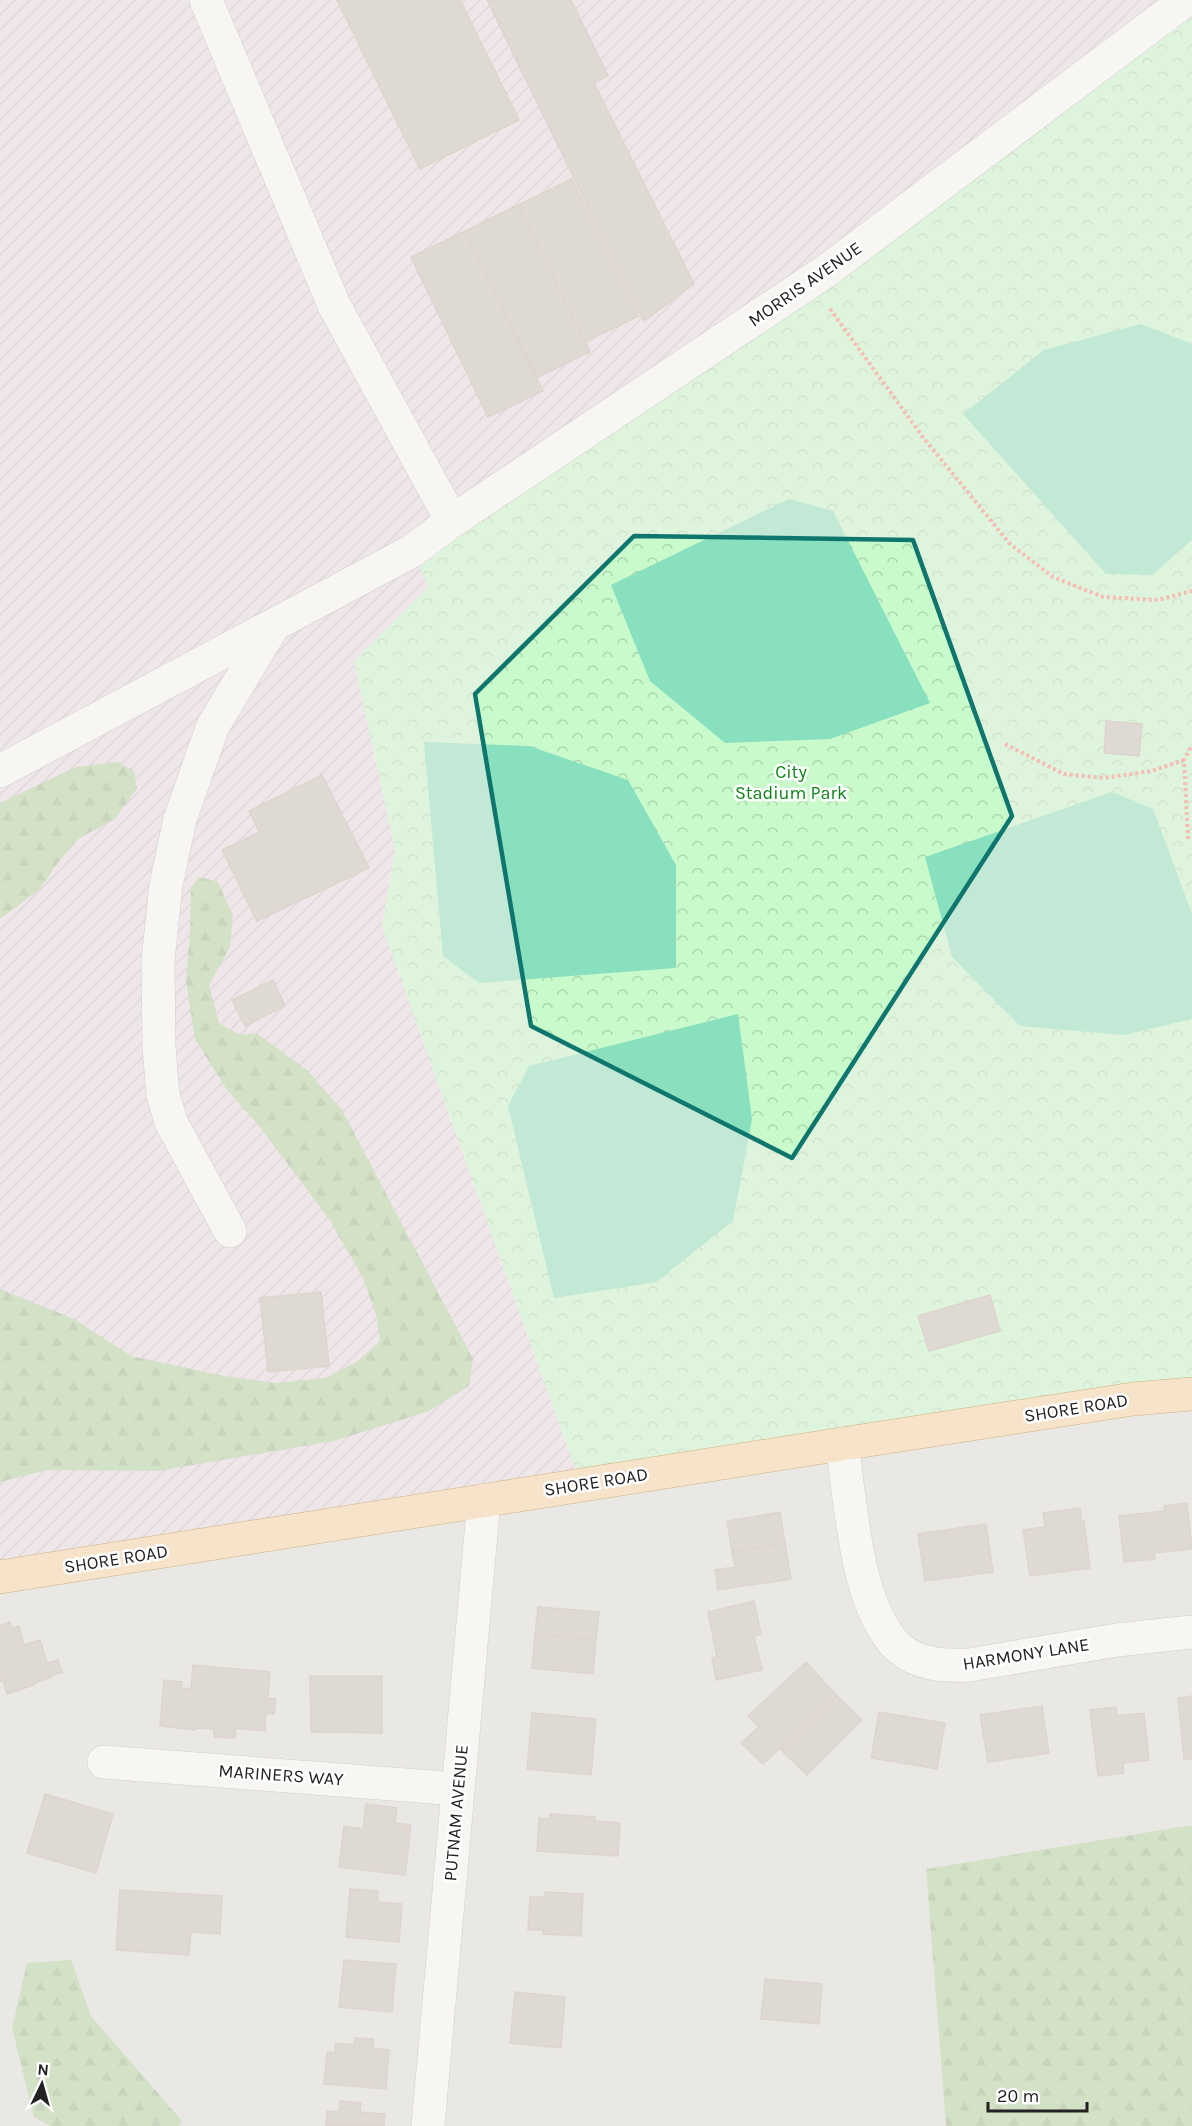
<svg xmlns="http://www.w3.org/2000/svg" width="1192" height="2126" font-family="Karla,sans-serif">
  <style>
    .residential { fill: #e0dfdf }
    .industrial { fill: url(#industrial-furrows) }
    .forest { fill: url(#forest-firs) }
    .park { fill: url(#park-crowns) }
    .pitch { fill: #88e0be }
    .building { fill: #c7bfb8; stroke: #c4b6ab; stroke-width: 1.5 }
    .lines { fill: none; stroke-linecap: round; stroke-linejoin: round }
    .minor-casing { stroke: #a9a9a9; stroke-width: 34 }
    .major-casing { stroke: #a06b00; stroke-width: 34 }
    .path { stroke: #fa8072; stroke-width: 4; stroke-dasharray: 3 3; stroke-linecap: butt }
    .minor { stroke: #fff; stroke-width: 33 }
    .major { stroke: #fcd6a4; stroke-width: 33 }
    .marked { fill: none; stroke: #0f766e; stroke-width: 4.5; stroke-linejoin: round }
    .labels { text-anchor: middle; stroke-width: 5; stroke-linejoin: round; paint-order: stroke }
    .street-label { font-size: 18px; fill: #222; stroke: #fff }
    .park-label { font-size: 18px; fill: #0c8416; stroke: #fff }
  </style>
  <defs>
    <pattern id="industrial-furrows" width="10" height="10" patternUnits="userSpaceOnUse" patternTransform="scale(1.5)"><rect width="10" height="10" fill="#ebdbe8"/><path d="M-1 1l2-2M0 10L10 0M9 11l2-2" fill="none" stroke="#c9bcc7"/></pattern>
    <pattern id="forest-firs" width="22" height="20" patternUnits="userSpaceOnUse" patternTransform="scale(1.5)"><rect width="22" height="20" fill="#add19e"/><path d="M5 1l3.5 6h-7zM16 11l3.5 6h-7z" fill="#95b388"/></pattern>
    <pattern id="park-crowns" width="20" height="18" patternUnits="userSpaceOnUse" patternTransform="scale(1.5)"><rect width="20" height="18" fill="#c8facc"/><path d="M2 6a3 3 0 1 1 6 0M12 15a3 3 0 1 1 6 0" fill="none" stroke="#acd6af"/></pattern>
  </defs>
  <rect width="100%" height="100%" fill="#f2efe9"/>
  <!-- residential -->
  <path class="residential" d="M1192 1394V1825L926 1869 946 2126H0V1577Z"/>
  <!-- industrial -->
  <path class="industrial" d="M0 0H1174L428 587 354 661 395 849 382 926 582 1488 0 1577Z"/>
  <!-- forest -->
  <path class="forest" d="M117 762 134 771 137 788 115 819 78 839 53 869 40 889 0 919V803L76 767Z
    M199 877 218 882 233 916 230 947 209 985 219 1023 240 1035 256 1033 307 1070 342 1110 473 1359 469 1386 429 1411 334 1441 158 1471 47 1470 0 1482V1289L74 1319 131 1356 224 1376 275 1383 325 1378 358 1361 380 1341 376 1314 362 1276 329 1219 260 1127 227 1090 195 1039 186 981 190 932 191 888Z
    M1192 1825V2126H946L926 1869Z
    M71 1960 91 2016 182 2121 179 2126H50L34 2117 12 2028 27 1963Z"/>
  <!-- park -->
  <path class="park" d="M1192 0V1394L582 1488 382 926 395 849 354 661 428 587 415 554Z"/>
  <!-- pitch -->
  <path class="pitch" d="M1141 324 1192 344V540L1152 575 1106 574 963 414 1044 350Z
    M789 499 833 511 930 703 830 739 725 743 650 681 611 585Z
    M424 742 529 746 628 780 676 865V968L479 983 443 956Z
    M1112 792 1153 809 1192 914V1019L1124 1035 1020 1026 952 957 925 857Z
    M738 1014 752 1119 733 1221 656 1282 554 1298 508 1106 529 1066Z"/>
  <!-- building -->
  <path class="building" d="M337 0H460L519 120 420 169Z
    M487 0H571L608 76 594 83 694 284 644 321Z
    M572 179 639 316 585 342 518 205Z
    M518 205 590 352 536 378 465 231Z
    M465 231 543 391 488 417 411 257Z
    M1106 721 1142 724 1139 756 1104 753Z
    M322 775 369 868 257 921 222 850 259 832 249 811Z
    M273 980 285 1006 245 1026 232 1000Z
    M321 1292 329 1366 268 1372 260 1298Z
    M990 1295 1000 1331 929 1351 918 1316Z
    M1187 1503 1192 1549 1154 1553 1155 1559 1124 1562 1119 1516 1165 1511 1164 1506Z
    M1080 1508 1081 1521H1084L1090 1568 1030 1576 1023 1530 1045 1527 1043 1513Z
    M780 1512 785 1543 732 1552 727 1521Z
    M986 1524 993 1572 925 1581 918 1534Z
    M785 1543 791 1579 718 1590 715 1570 735 1567 732 1552Z
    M754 1601 761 1634 754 1636 762 1670 716 1680 712 1658 717 1657 708 1612Z
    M538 1607 599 1612 596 1640 535 1634Z
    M10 1622 12 1628 19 1626 24 1645 40 1640 47 1663 58 1660 62 1672 51 1676V1677L33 1684 34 1685 7 1694 3 1680 0 1681V1626Z
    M535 1634 596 1640 593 1674 532 1668Z
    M806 1662 837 1696 781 1750 780 1748 763 1764 741 1743 759 1727 748 1716Z
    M193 1665 270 1672 268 1698 276 1699 274 1714 266 1713 265 1731 236 1728 235 1738 214 1737V1729L195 1728V1730L160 1726 164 1680 182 1682 181 1688 191 1689Z
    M310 1676H382V1733L311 1732Z
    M837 1696 862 1720 807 1775 781 1750Z
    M1192 1696V1759H1184L1178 1698Z
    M1042 1706 1049 1753 988 1762 980 1715Z
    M1116 1707 1117 1716 1144 1713 1149 1760 1123 1763 1124 1773 1098 1776 1090 1710Z
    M879 1712 945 1723 937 1769 871 1758Z
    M532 1713 596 1719 591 1775 527 1769Z
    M45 1794 113 1814 96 1873 27 1853Z
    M366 1804 397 1808 395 1823 411 1825 405 1875 339 1867 344 1826 363 1829Z
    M550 1814 595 1817V1821L620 1823 618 1856 537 1851 539 1818 550 1819Z
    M350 1889 378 1891V1902L402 1904 399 1942 346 1937Z
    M120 1890 222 1896 220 1934 191 1932 189 1955 116 1950Z
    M545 1892 583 1894 581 1936 543 1934V1930H528L530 1897H545Z
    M344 1960 396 1964 392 2012 339 2007Z
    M765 1979 822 1984 819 2024 761 2019Z
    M515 1992 565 1997 561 2048 510 2043Z
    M355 2038 373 2039V2048L389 2050 386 2089 324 2084 327 2052 335 2053 336 2043 354 2045Z
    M340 2101 361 2103 360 2112 385 2114 384 2126H326L327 2111 339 2112Z"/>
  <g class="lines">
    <defs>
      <path id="minor" d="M206 0 334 305 452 521
        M0 771 412 551 452 521 826 271 1186 0
        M230 1231 171 1122 163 1094 159 1047 158 960 166 885 180 819 213 726 273 626
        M842 1444C851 1502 855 1607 899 1648 918 1665 945 1666 969 1665L1117 1640 1192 1632
        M104 1762 458 1789
        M428 2126 484 1500"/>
      <path id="major" d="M0 1577 842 1444 1133 1399 1192 1394"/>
    </defs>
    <!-- minor casing -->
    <use href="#minor" class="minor-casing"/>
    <!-- major casing -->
    <use href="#major" class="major-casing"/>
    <!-- path -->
    <path class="path" d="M830 309 922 436 1010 544 1053 577 1103 597 1158 600 1192 591
      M1005 744 1064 774 1104 778 1152 771 1184 760
      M1188 839 1184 760 1192 745"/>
    <!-- minor -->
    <use href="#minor" class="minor"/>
    <!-- major -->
    <use href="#major" class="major"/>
  </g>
  <!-- marked area -->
  <path d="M0 0H1192V2126H0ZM634 536 913 540 1012 816 792 1158 531 1026 475 694Z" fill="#f2efe9" fill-opacity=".55" fill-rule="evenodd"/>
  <path class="marked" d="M634 536 913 540 1012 816 792 1158 531 1026 475 694Z"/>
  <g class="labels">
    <!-- street labels -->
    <g class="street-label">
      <text transform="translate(805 284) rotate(-35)" y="6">MORRIS AVENUE</text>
      <text transform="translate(1076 1408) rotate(-9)" y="6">SHORE ROAD</text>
      <text transform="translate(596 1482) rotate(-9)" y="6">SHORE ROAD</text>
      <text transform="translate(116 1559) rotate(-9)" y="6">SHORE ROAD</text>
      <text transform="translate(1026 1654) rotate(-9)" y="6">HARMONY LANE</text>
      <text transform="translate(281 1775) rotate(4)" y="6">MARINERS WAY</text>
      <text transform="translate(456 1813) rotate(-85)" y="6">PUTNAM AVENUE</text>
    </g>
    <!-- park labels -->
    <g class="park-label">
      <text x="791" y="778">City<tspan x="791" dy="21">Stadium Park</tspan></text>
    </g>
  </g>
  <!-- north arrow -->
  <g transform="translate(42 2084) rotate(5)" stroke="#ffffff" stroke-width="4.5" paint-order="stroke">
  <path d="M0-4.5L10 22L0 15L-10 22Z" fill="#222222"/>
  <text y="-9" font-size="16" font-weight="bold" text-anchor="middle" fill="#222222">N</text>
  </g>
  <!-- scale -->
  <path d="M988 2102v9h99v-9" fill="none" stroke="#222222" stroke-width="3"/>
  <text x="997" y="2102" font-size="18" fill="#222222" stroke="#ffffff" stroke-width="4.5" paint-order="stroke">20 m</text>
</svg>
